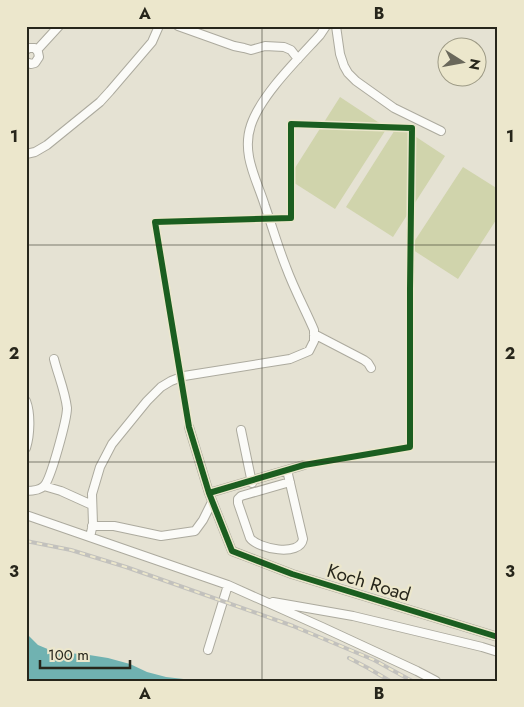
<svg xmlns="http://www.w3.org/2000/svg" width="524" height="707" font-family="Jost,sans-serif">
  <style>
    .green { fill: #d0d4ac }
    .water { fill: #70b2b1 }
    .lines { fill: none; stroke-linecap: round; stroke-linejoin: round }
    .minor-tunnel { stroke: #bfbcae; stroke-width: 8; stroke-dasharray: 8 4; stroke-linecap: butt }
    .minor-casing { stroke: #acaa9e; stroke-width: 10 }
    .minor { stroke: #fbfbf8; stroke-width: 8 }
    .rail-casing { stroke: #c2c1bd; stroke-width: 4 }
    .rail { stroke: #ece7cc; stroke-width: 2; stroke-dasharray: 5.5; stroke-linecap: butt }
    .cycleway-casing { stroke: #ece7cc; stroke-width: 9 }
    .cycleway { stroke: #1b5e20; stroke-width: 6 }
    .grid { fill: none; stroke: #27261b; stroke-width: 1; stroke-opacity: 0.55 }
    .labels { text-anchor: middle; stroke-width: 4.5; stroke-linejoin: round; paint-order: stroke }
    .street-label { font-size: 19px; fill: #27261b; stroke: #ece7cc }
    .neatline { fill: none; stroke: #27261b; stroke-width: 2 }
    .grid-label { font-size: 16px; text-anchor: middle; font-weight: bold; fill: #27261b }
  </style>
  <rect width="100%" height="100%" fill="#e5e2d3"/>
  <!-- green -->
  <path class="green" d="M340 97 387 128 335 209 288 179Z
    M398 125 445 156 393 237 346 207Z
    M463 167 498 189V217L458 279 410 248Z"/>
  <!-- water -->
  <path class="water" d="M26 633 38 645 50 650 61 653 83 654 108 658 130 664 147 672 166 677 201 681H26Z"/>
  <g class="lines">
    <!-- minor-tunnel -->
    <path class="minor-tunnel" d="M189 427 155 222 291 218V124L412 128 410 289V447L304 465"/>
    <defs>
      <path id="minor" d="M178 26 234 46 244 48 251 50 265 46 284 47 291 50 298 59
        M336 26 340 54 344 66 348 73 356 81 394 108 441 131
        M26 50 29 48H35L38 52 39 57 35 63 31 64 26 62
        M37 50 59 26
        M26 154 35 152 47 145 100 102 110 91 152 42 159 26
        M314 334 364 360 368 363 371 368
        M26 401C31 414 30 435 26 448
        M189 427 209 493 232 551 292 574 498 637
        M241 430 252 483
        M287 470 303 539C300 557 258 549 250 538L238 503V499L241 496 290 482
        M44 486 61 491 92 505
        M26 491C32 491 40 490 44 486 51 479 67 419 67 408 65 391 58 375 54 359
        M209 493 304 465
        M26 515 228 585
        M92 526H114L161 536 195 531 203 520 212 502
        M90 537 93 524 92 494 100 467 112 444 147 401 161 387 171 381 184 376 290 359 309 351 314 341V330C305 309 294 289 286 267 278 247 272 226 265 206 257 180 241 154 251 125 261 95 298 59 320 35L326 26
        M273 602 353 616 482 647 498 652
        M208 650 228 585 322 627 417 671 436 681"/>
    </defs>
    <!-- minor casing -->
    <use href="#minor" class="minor-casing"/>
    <!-- minor -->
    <use href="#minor" class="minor"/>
    <defs>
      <path id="rail" d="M26 541 71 550 126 567 293 626 374 660 412 681
        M349 658 368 668 390 681"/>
    </defs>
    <!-- rail casing -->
    <use href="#rail" class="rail-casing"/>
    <!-- rail -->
    <use href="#rail" class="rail"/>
    <defs>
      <path id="cycleway" d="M209 493 304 465 410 447V289L412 128 291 124V218L155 222 189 427 209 493 232 551 292 574 498 637"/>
    </defs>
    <!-- cycleway casing -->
    <use href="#cycleway" class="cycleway-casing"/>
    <!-- cycleway -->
    <use href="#cycleway" class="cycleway"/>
  </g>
  <!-- grid -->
  <path class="grid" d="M262 26V681M26 245H498M26 462H498"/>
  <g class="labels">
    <!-- street labels -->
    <g class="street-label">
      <text transform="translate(369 582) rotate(17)" y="7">Koch Road</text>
    </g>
  </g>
  <!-- border -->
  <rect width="524" height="707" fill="none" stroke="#ece7cc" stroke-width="55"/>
  <!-- north arrow -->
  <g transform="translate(462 62) rotate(101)"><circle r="24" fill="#ece7cc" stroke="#9d9a85"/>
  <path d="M0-4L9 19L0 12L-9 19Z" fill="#6a685b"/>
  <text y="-8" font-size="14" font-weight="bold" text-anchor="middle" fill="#27261b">N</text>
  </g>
  <!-- scale -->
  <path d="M40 660v8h90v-8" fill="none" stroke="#27261b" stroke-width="2.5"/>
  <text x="48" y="660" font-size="15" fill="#27261b" stroke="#ece7cc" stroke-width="4" paint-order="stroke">100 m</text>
  <rect x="28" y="28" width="468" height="652" class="neatline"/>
  <g class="grid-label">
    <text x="145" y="19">A</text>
    <text x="379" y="19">B</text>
    <text x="14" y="142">1</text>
    <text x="510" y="142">1</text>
    <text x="14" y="359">2</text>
    <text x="510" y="359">2</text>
    <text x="14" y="577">3</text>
    <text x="510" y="577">3</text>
    <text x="145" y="699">A</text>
    <text x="379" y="699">B</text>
  </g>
</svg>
